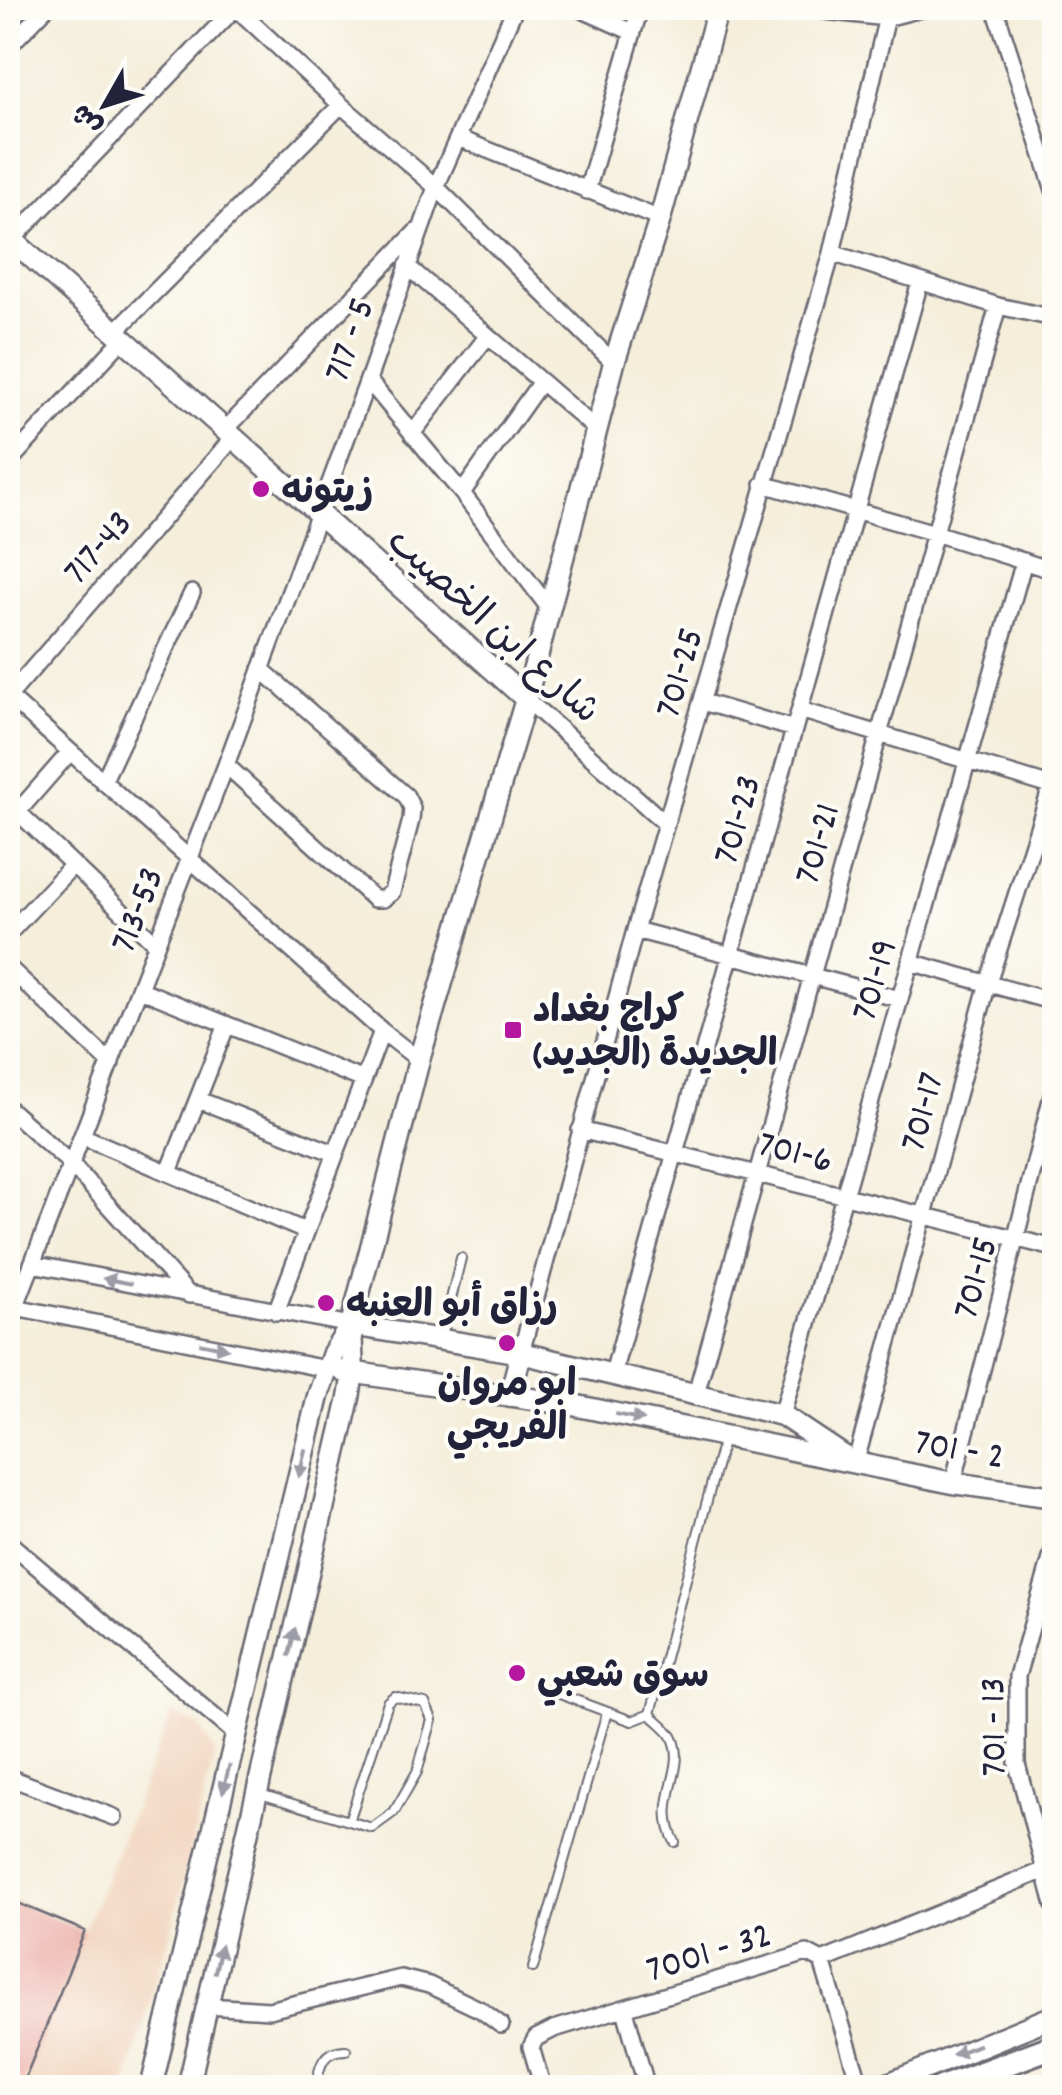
<svg xmlns="http://www.w3.org/2000/svg" width="1062" height="2095" font-family="Dekko,'Playpen Sans Arabic',sans-serif">
  <style>
    .built { fill: #f2d4be }
    .building { fill: #edb4ad }
    .lines { fill: none; stroke-linecap: round; stroke-linejoin: round }
    .lane-casing { stroke: #6c6973; stroke-width: 12 }
    .street-casing { stroke: #6c6973; stroke-width: 20 }
    .secondary-casing { stroke: #6c6973; stroke-width: 25 }
    .primary-casing { stroke: #6c6973; stroke-width: 28 }
    .lane { stroke: #fff; stroke-width: 8 }
    .street { stroke: #fff; stroke-width: 15 }
    .secondary { stroke: #fff; stroke-width: 20 }
    .primary { stroke: #fff; stroke-width: 22 }
    .oneway { fill: #9c9ca7 }
    .poi-dot { fill: #b5179e; stroke: #fdfcf7; stroke-width: 4 }
    .labels { text-anchor: middle; stroke-width: 8; stroke-linejoin: round; paint-order: stroke }
    .street-label { font-size: 38px; fill: #22223b; stroke: #fdfcf7 }
    .poi-label { font-size: 38px; font-weight: bold; fill: #22223b; stroke: #fdfcf7; text-anchor: start }
  </style>
  <rect width="100%" height="100%" fill="#fdfcf7"/>
  <filter id="ink" filterUnits="userSpaceOnUse"><feTurbulence type="fractalNoise" baseFrequency=".01" numOctaves="2"/><feDisplacementMap in="SourceGraphic" scale="20" xChannelSelector="R" yChannelSelector="G"/><feConvolveMatrix kernelMatrix="1 2 1 2 8 2 1 2 1" color-interpolation-filters="sRGB"/></filter>
  <filter id="wash" filterUnits="userSpaceOnUse"><feTurbulence type="fractalNoise" baseFrequency=".0048" numOctaves="4" result="noise"/><feDisplacementMap in="SourceGraphic" scale="40" xChannelSelector="R" yChannelSelector="G"/><feGaussianBlur stdDeviation="2.25" result="paint"/><feColorMatrix in="noise" values="0 0 0 0 0 0 0 0 0 0 0 0 0 0 0 0 0 1.4 0 .05"/><feComposite in="paint" operator="in"/></filter>
  <g filter="url(#wash)">
    <rect width="100%" height="100%" fill="#f4eeda"/>
    <!-- built -->
    <path class="built" d="M172 1713 200 1727 215 1753 170 1935 125 2087 21 2088Z"/>
    <g id="blocks">
      <!-- building -->
      <path class="building" d="M8 1899 85 1931 21 2088H8Z"/>
    </g>
  </g>
  <g filter="url(#ink)">
    <use href="#blocks" fill-opacity="0" stroke="#6c6973" stroke-width="2.5"/>
    <g class="lines">
      <defs>
        <path id="lane" d="M442 1336 461 1258
          M548 1690 632 1721 650 1714 724 1437
          M650 1714C657 1721 669 1729 673 1738 688 1770 653 1801 675 1842
          M257 1793 372 1828 394 1812 417 1772 432 1720 425 1704 395 1697 388 1703 349 1821
          M533 1968 607 1712
          M315 2088C320 2067 321 2050 346 2050"/>
        <path id="street" d="M236 8 341 105 436 187 614 363
          M578 8 632 32
          M819 8 825 11 886 18 924 8
          M995 8 1054 190
          M8 47 46 8
          M458 138 660 219
          M587 191 640 8
          M12 240 235 8
          M832 253 998 306 1054 318
          M407 266 597 430
          M115 332 341 105
          M368 380 462 493 549 608
          M225 430 416 232
          M412 434 486 338
          M8 463 123 339
          M763 484 935 533 1054 571
          M462 493 540 383
          M8 696 382 1031 419 1060
          M8 697 233 438
          M526 699 666 824
          M703 702 794 729
          M800 710 1054 787
          M226 765 374 899H383L392 892 411 820 412 808 406 796 261 669
          M103 782 192 593
          M18 812 156 944
          M8 823 70 752
          M635 930 900 999
          M8 934 72 866
          M910 962 1054 1002
          M8 967 111 1063
          M139 989 361 1079
          M199 1100 334 1153
          M8 1108 71 1164 189 1295
          M580 1130 1054 1248
          M82 1136 305 1231
          M169 1172 226 1027
          M32 1264 351 1325
          M15 1307 326 1369
          M276 1312 382 1031
          M8 1326 226 765 368 380 436 187 515 8
          M521 1353 635 930 832 253 889 8
          M613 1373 920 282
          M695 1397 998 306
          M782 1415 1024 561
          M855 1464 988 983 1054 778
          M953 1483 1054 1088
          M8 1542 237 1735
          M1054 1548 1017 1676V1764L1054 1905
          M8 1777 114 1817
          M822 1961 1045 1870
          M207 2006 269 2010 401 1978 429 1985 481 2010 501 2025
          M625 2010 647 2088
          M543 2088 531 2047 536 2038 554 2029 807 1953 822 1961 861 2088"/>
        <path id="secondary" d="M8 236 526 699
          M351 1325 521 1353 782 1415 845 1457
          M343 1371 573 1405 953 1483 1054 1497
          M510 1396 521 1353
          M151 2088 318 1396 333 1353 351 1325
          M188 2088 349 1398 353 1373 351 1325 419 1060 526 699 614 363 660 219 718 8
          M878 2088 1054 2016"/>
        <path id="primary" d="M941 2088 1054 2046
          M1054 2088V2087"/>
      </defs>
      <!-- lane casing -->
      <use href="#lane" class="lane-casing"/>
      <!-- street casing -->
      <use href="#street" class="street-casing"/>
      <!-- secondary casing -->
      <use href="#secondary" class="secondary-casing"/>
      <!-- primary casing -->
      <use href="#primary" class="primary-casing"/>
      <!-- lane -->
      <use href="#lane" class="lane"/>
      <!-- street -->
      <use href="#street" class="street"/>
      <!-- secondary -->
      <use href="#secondary" class="secondary"/>
      <!-- primary -->
      <use href="#primary" class="primary"/>
    </g>
    <!-- one-way arrows -->
    <defs><path id="oneway-solid" d="M-6-.8H1V-3.2L6.5 0L1 3.2V.8H-6Z" transform="scale(2.5)"/></defs>
    <g class="oneway">
      <use href="#oneway-solid" transform="translate(117 1281) rotate(-169)"/>
      <use href="#oneway-solid" transform="translate(214 1346) rotate(11)"/>
      <use href="#oneway-solid" transform="translate(630 1417) rotate(12)"/>
      <use href="#oneway-solid" transform="translate(302 1463) rotate(103)"/>
      <use href="#oneway-solid" transform="translate(292 1642) rotate(-77)"/>
      <use href="#oneway-solid" transform="translate(226 1779) rotate(104)"/>
      <use href="#oneway-solid" transform="translate(218 1959) rotate(-77)"/>
      <use href="#oneway-solid" transform="translate(966 2050) rotate(159)"/>
    </g>
  </g>
  <!-- markers -->
  <g class="poi-dot">
    <circle cx="261" cy="489" r="10"/>
    <rect x="503" y="1020" width="20" height="20" rx="5"/>
    <circle cx="326" cy="1303" r="10"/>
    <circle cx="507" cy="1343" r="10"/>
    <circle cx="517" cy="1673" r="10"/>
  </g>
  <g class="labels">
    <!-- street labels -->
    <g class="street-label">
      <text transform="translate(347 339) rotate(-71)" y="13">717 - 5</text>
      <text transform="translate(96 546) rotate(-49)" y="13">717-43</text>
      <text transform="translate(495 624) rotate(42)" y="13">شارع ابن الخصيب</text>
      <text transform="translate(677 672) rotate(-74)" y="13">701-25</text>
      <text transform="translate(735 819) rotate(-74)" y="13">701-23</text>
      <text transform="translate(815 843) rotate(-74)" y="13">701-21</text>
      <text transform="translate(135 909) rotate(-69)" y="13">713-53</text>
      <text transform="translate(872 979) rotate(-74)" y="13">701-19</text>
      <text transform="translate(920 1111) rotate(-75)" y="13">701-17</text>
      <text transform="translate(796 1150) rotate(14)" y="13">701-6</text>
      <text transform="translate(973 1277) rotate(-75)" y="13">701-15</text>
      <text transform="translate(960 1447) rotate(10)" y="13">701 - 2</text>
      <text transform="translate(991 1727) rotate(-91)" y="13">701 - 13</text>
      <text transform="translate(708 1950) rotate(-17)" y="13">7001 - 32</text>
    </g>
    <!-- poi labels -->
    <g class="poi-label">
      <text x="281" y="502">زيتونه</text>
      <text x="533" y="1021">كراج بغداد<tspan x="533" dy="44">الجديدة (الجديد)</tspan></text>
      <text x="346" y="1316">رزاق أبو العنبه</text>
      <text x="507" y="1395" text-anchor="middle">ابو مروان<tspan x="507" dy="44">الفريجي</tspan></text>
      <text x="537" y="1686">سوق شعبي</text>
    </g>
  </g>
  <!-- margin -->
  <rect width="1062" height="2095" fill="none" stroke="#fdfcf7" stroke-width="40"/>
  <!-- north arrow -->
  <g transform="translate(105 105) rotate(231)" stroke="#fdfcf7" stroke-width="8" paint-order="stroke">
  <path d="M0-8L18 38L0 25L-18 38Z" fill="#22223b"/>
  <text y="-15" font-size="28" font-weight="bold" text-anchor="middle" fill="#22223b">ش</text>
  </g>
</svg>
